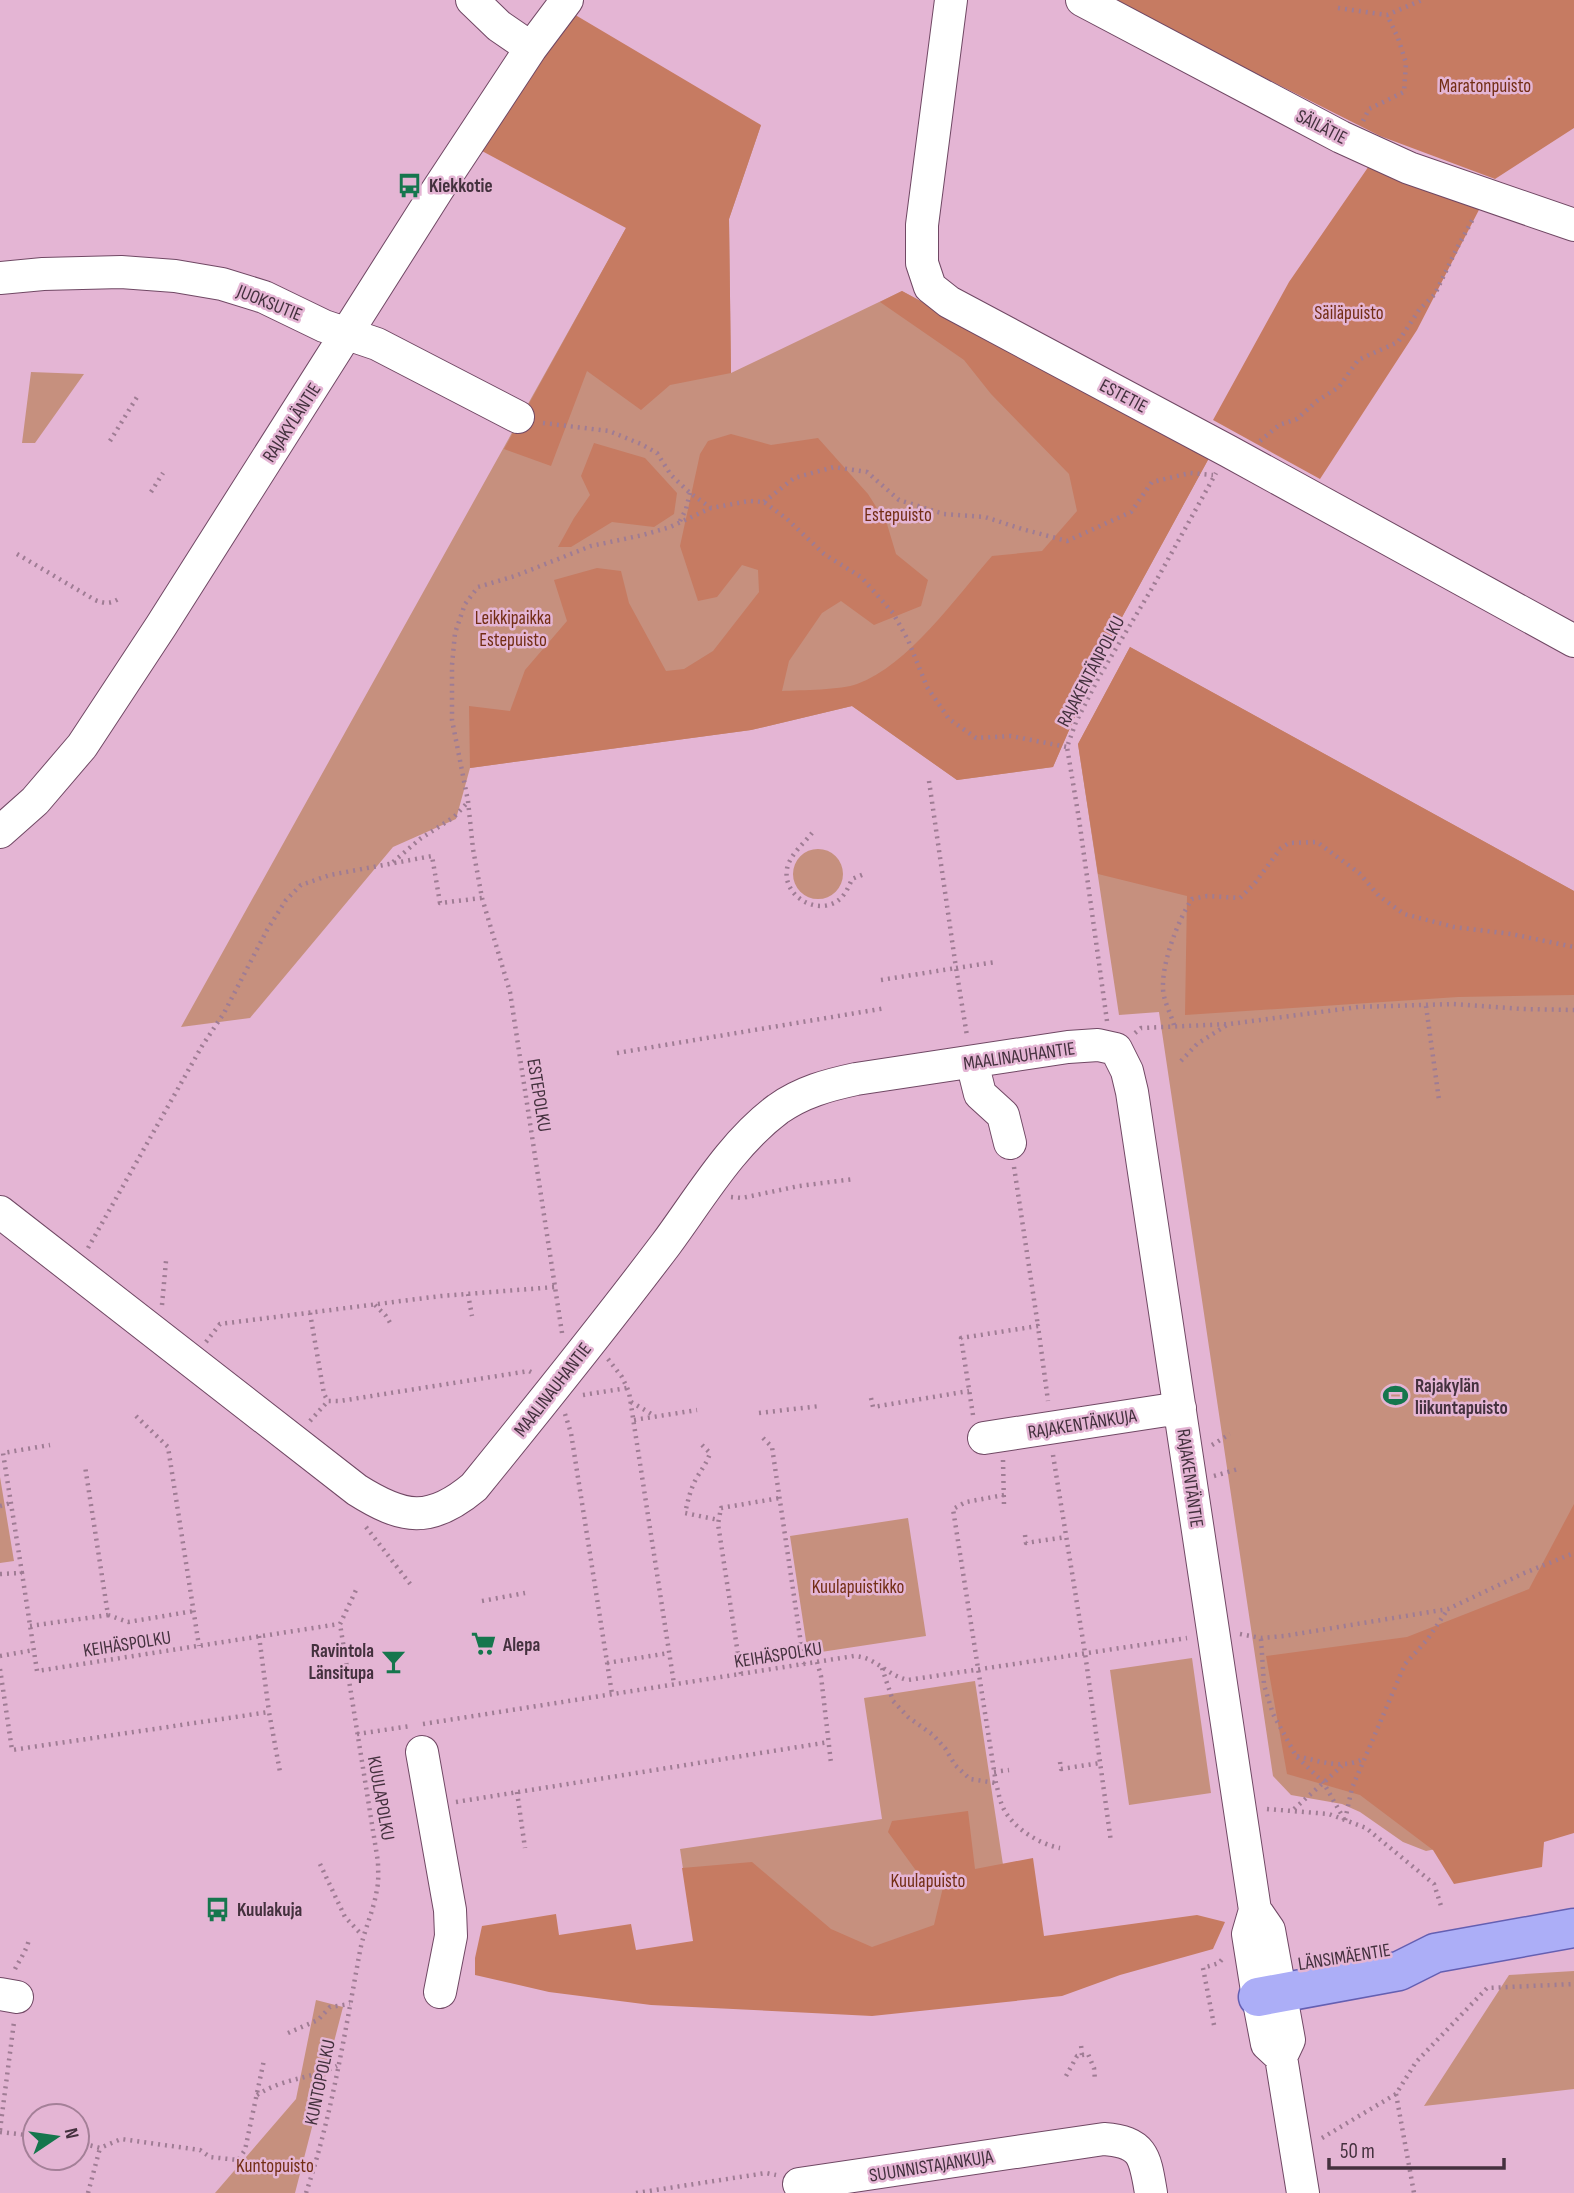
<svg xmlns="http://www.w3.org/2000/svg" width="1574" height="2193" font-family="'Sofia Sans Condensed',sans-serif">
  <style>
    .green { fill: #c6907e }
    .forest { fill: #c67b62 }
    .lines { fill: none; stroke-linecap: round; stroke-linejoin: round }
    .minor-casing { stroke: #704864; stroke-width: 34 }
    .major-casing { stroke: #645fb2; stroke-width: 41 }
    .path { stroke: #9f7c94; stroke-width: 4.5; stroke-dasharray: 2 5; stroke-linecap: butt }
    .minor { stroke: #fff; stroke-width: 32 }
    .major { stroke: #acaef7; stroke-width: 38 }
    .labels { text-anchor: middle; stroke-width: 5; stroke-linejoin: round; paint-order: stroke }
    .park-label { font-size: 19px; fill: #722d14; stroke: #e4b5d4 }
    .street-label { font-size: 19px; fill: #44313e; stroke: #e4b5d4 }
    .poi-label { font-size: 19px; font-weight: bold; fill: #44313e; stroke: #e4b5d4; text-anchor: start }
  </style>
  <rect width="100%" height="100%" fill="#e4b5d4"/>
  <!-- green -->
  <path class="green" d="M761 125 729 219 731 373 902 291 1209 458 1103 652 1053 767 957 780 852 706 751 730 470 768 456 819 393 847 250 1018 181 1027 626 228Z
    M31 372 84 374 35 443H22Z
    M1130 647 1574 891V1821L1426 1851 1403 1842 1360 1812 1342 1804 1291 1795 1273 1776 1159 1012 1119 1015 1078 744Z
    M793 874a25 25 0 1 1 50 0a25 25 0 1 1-50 0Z
    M0 1477 14 1561 0 1563Z
    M908 1518 926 1636 808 1654 790 1536Z
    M1192 1658 1211 1793 1129 1805 1110 1670Z
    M975 1681 1016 1950 955 1956 694 1941 680 1849 882 1819 864 1698Z
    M1574 1971V2089L1424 2106 1509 1975Z
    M316 2000 343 2007 295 2193H215L296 2099Z"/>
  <!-- forest -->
  <path class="forest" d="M1111 0H1574V128L1495 179 1380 136Z
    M572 13 761 125 729 219 731 373 670 385 641 410 587 371 551 466 504 449 626 228 482 151Z
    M1371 163 1482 204 1417 330 1320 479 1213 420 1289 282Z
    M902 291 1209 458 1103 652 1053 767 957 780 852 706 751 730 470 768 469 706 510 711 525 670 567 621 554 580 597 568 621 571 629 603 666 671 684 669 713 651 759 592 758 570 742 565 717 597 698 601 680 546 700 454 708 441 731 434 771 445 818 438 868 494 887 524 896 554 928 580 921 606 874 625 841 601 822 613 789 661 782 691C801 690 842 690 857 684 909 665 956 597 992 556L1042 551 1077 511 1069 474 991 394 964 360 880 302Z
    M594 443 645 458 677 493 674 514 654 527 612 522 571 547H558L574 518 590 495 581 476Z
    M1130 647 1574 891V995L1458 997 1185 1015 1187 896 1098 874 1078 744Z
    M1574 1504V1833L1544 1842 1542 1867 1454 1884 1433 1850 1360 1795 1287 1774 1266 1656 1407 1637 1529 1589Z
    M968 1811 975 1869 1033 1858 1044 1936 1197 1915 1225 1922 1213 1949 1120 1975 1062 1996 872 2016 651 2005 549 1992 475 1975V1958L482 1926 556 1914 559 1935 631 1924 636 1950 693 1941 682 1868 752 1862 831 1929 872 1947 934 1925 944 1883 917 1872 888 1832 892 1821Z"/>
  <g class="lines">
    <defs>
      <path id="minor" d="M472 0 499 26 531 48
        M951 0 922 225V263L930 287 949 302 1228 451 1574 641
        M1082 0 1341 137 1409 168 1574 225
        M0 278 43 274 121 272 175 276 222 284 264 297 324 326 377 344 518 417
        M0 832 35 801 82 746 161 626 438 189 531 48 567 0
        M972 1062 980 1094 1003 1115 1010 1143
        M0 1212 357 1490C403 1519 430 1524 474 1487 539 1407 604 1326 666 1244 700 1198 731 1144 778 1109 802 1092 828 1085 856 1079L1068 1047 1098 1045 1116 1049 1127 1071 1132 1092 1255 1910 1248 1934 1258 1997 1267 2044 1281 2057
        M984 1438 1180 1408
        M422 1752 450 1910 451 1936 440 1992
        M1258 1914 1269 1930 1289 2040 1281 2057 1303 2193
        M0 1994 17 1997
        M799 2184 1104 2139C1144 2142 1145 2157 1151 2193"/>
      <path id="major" d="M1258 1997 1399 1971 1435 1953 1574 1928"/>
    </defs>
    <!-- minor casing -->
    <use href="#minor" class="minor-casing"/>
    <!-- major casing -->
    <use href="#major" class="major-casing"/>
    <!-- path -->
    <path class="path" d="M1338 8 1387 15 1422 0
      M1363 121 1369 109 1404 92 1406 63 1398 38 1387 15
      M543 423 609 431 641 444 657 453 671 475 690 493 711 508 749 501 764 502 787 519 824 554 861 577 893 613 908 640 927 687 949 719 976 738 1011 736 1067 747
      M110 441 137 397
      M1260 441 1279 425 1297 419 1317 401 1339 387 1358 360 1398 342 1419 310 1435 294 1457 248 1474 217
      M151 492 163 473
      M764 502 794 478 834 467 867 472 899 500 944 514 985 517 1022 529 1067 541 1131 512 1152 482 1190 473 1213 475
      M680 521 686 509 690 493
      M17 554 95 600C105 604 111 604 120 598
      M929 781 956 968 996 962
      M812 833C804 843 789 856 787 869 782 897 820 918 841 898 846 893 849 886 852 879L864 874
      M393 862 420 839 454 817 468 802
      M881 980 956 968 967 1036
      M1426 1006 1439 1100
      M1107 1021 1079 819 1067 747 1076 722 1099 677 1151 590 1216 473
      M1174 1025C1171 1014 1163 1000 1163 988 1162 962 1178 920 1192 899L1207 896 1240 898 1255 883 1281 848 1289 843 1317 842 1359 873 1379 896 1404 914 1454 927 1511 934 1574 947
      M1135 1033 1141 1028 1230 1024 1358 1007 1453 1004 1522 1009 1574 1010
      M617 1053 886 1008
      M1181 1061 1197 1044 1227 1025
      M1014 1167 1038 1326
      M731 1197 742 1198 799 1186 854 1179
      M88 1248 202 1046 224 1013 267 930 286 900 301 885 330 875 432 856 440 903 482 898
      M468 1294 472 1316
      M162 1305 166 1261
      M375 1305 386 1316 392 1326
      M310 1313 324 1394 328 1401H340L529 1371 533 1373
      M562 1333 510 992 482 898 473 849 468 801 452 720V665L455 633 465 604 478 587 515 576 591 546 643 535 670 527 711 508
      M206 1342 220 1324 441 1296 555 1287
      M608 1359 622 1377 629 1392 674 1684
      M583 1395 627 1388
      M871 1398 873 1407 969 1391
      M631 1402 655 1416
      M759 1413 820 1406
      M565 1414 571 1433 612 1694
      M973 1415 961 1338 1038 1326 1048 1401
      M136 1416 168 1447 199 1646
      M634 1420 697 1410
      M310 1421 328 1401
      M763 1438 772 1447 804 1664
      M702 1445 710 1453C707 1463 701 1470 696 1479 690 1490 688 1501 685 1513L719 1520
      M1212 1445 1230 1434
      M1053 1455 1085 1653 1111 1842
      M1003 1460 1004 1505
      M1214 1476 1238 1469
      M1004 1495 966 1502 953 1509 996 1783C998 1790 999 1798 1002 1805 1010 1826 1038 1844 1060 1848
      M0 1506 11 1503
      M366 1527 411 1585
      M1025 1535 1026 1543 1066 1537
      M22 1573 3 1453 50 1445
      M0 1574 22 1573 37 1671 339 1624
      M482 1601 525 1593
      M108 1615 128 1622 194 1611
      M340 1624 357 1588
      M30 1626 108 1615 85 1466
      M1240 1634 1261 1638 1284 1636 1448 1609 1522 1574 1574 1553
      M259 1636 269 1712
      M1261 1639 1264 1685 1273 1714 1296 1756 1323 1782 1344 1819
      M0 1656 34 1650
      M817 1662 821 1676 831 1763
      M607 1663 669 1653
      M882 1668 893 1701 908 1717 933 1735 945 1748 955 1765 970 1779 996 1783
      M0 1669 12 1750 269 1712 280 1772
      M741 1674 718 1524 721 1508 780 1498
      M423 1724 854 1656C876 1657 886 1675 908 1680L1187 1638
      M357 1734 411 1726
      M1297 1756C1320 1761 1341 1770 1363 1759
      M1060 1762 1061 1769 1100 1763
      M994 1772 1009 1770
      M517 1792 525 1848
      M456 1802 829 1742
      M1267 1809 1329 1814 1366 1828 1434 1884 1442 1909
      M1294 1809 1342 1766
      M1345 1820 1352 1788 1405 1664 1427 1640 1448 1609
      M320 1864 345 1917 362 1935
      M15 1969C20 1959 27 1950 29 1939
      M1214 2025 1203 1968 1219 1963 1224 1957
      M288 2033 318 2020 330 2007 350 2004
      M1082 2055 1088 2054 1094 2068 1095 2080
      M1066 2076 1077 2056 1082 2055 1081 2045
      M1396 2094 1414 2193
      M257 2095C283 2078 310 2079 337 2066
      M0 2130 14 2022
      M0 2132 35 2136
      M1322 2138 1396 2094 1416 2062 1487 1988 1574 1984
      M77 2142 100 2148 121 2139 200 2150 210 2157 238 2160 245 2150 264 2060
      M88 2193 100 2148
      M306 2193C332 2115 345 2032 360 1951 364 1930 374 1910 377 1889 379 1880 378 1871 378 1862L340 1624
      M636 2193 766 2173 776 2175"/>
    <!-- minor -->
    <use href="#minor" class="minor"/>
    <!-- major -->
    <use href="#major" class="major"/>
  </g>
  <!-- icons -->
  <defs>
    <symbol id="bus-bare" viewBox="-9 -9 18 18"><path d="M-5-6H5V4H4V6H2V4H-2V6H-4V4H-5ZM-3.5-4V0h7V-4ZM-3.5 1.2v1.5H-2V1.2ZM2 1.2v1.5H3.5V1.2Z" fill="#15764d" stroke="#e4b5d4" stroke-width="2.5" paint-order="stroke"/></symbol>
    <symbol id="stadium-bare" viewBox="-9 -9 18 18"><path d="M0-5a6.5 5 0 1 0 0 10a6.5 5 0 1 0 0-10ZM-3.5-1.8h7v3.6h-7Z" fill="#15764d" stroke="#e4b5d4" stroke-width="2.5" paint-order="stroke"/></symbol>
    <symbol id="supermarket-bare" viewBox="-9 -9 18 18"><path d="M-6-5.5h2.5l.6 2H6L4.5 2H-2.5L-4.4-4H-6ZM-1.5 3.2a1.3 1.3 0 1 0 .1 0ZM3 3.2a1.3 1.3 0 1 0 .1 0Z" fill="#15764d" stroke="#e4b5d4" stroke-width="2.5" paint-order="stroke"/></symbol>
    <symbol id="bar-bare" viewBox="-9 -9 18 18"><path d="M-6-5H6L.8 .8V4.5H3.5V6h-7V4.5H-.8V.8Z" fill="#15764d" stroke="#e4b5d4" stroke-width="2.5" paint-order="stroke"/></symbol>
  </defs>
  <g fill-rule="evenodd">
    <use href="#bus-bare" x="392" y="168" width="35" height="35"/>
    <use href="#stadium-bare" x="1378" y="1378" width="35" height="35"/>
    <use href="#supermarket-bare" x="466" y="1626" width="35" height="35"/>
    <use href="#bar-bare" x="376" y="1644" width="35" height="35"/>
    <use href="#bus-bare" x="200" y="1892" width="35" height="35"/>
  </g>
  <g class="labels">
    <!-- park labels -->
    <g class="park-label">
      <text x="1485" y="92">Maratonpuisto</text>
      <text x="1349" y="319">Säiläpuisto</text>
      <text x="898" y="521">Estepuisto</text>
      <text x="513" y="624">Leikkipaikka<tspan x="513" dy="22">Estepuisto</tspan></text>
      <text x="858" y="1593">Kuulapuistikko</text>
      <text x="928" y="1887">Kuulapuisto</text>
      <text x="275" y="2172">Kuntopuisto</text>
    </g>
    <!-- street labels -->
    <g class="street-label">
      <text transform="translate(1322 126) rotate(27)" y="7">SÄILÄTIE</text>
      <text transform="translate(270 302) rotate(22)" y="7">JUOKSUTIE</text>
      <text transform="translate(1124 395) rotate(28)" y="7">ESTETIE</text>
      <text transform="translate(291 422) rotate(-57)" y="7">RAJAKYLÄNTIE</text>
      <text transform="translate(1090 671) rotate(-62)" y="7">RAJAKENTÄNPOLKU</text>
      <text transform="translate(1019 1055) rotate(-8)" y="7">MAALINAUHANTIE</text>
      <text transform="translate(540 1095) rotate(81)" y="7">ESTEPOLKU</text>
      <text transform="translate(552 1389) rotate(-52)" y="7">MAALINAUHANTIE</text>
      <text transform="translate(1082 1423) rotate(-9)" y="7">RAJAKENTÄNKUJA</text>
      <text transform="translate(1191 1478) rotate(82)" y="7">RAJAKENTÄNTIE</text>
      <text transform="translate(127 1643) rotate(-9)" y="7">KEIHÄSPOLKU</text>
      <text transform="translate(778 1654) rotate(-9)" y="7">KEIHÄSPOLKU</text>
      <text transform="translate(382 1798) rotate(80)" y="7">KUULAPOLKU</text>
      <text transform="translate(1344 1956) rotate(-9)" y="7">LÄNSIMÄENTIE</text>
      <text transform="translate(319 2082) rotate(-78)" y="7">KUNTOPOLKU</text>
      <text transform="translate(931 2165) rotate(-9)" y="7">SUUNNISTAJANKUJA</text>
    </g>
    <!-- poi labels -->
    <g class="poi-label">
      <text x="429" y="192">Kiekkotie</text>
      <text x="1415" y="1392">Rajakylän<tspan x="1415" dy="22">liikuntapuisto</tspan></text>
      <text x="503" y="1651">Alepa</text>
      <text x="374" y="1657" text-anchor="end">Ravintola<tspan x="374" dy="22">Länsitupa</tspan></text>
      <text x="237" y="1916">Kuulakuja</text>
    </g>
  </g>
  <!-- north arrow -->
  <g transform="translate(56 2137) rotate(77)"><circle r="33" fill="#e4b5d4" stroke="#a48098" stroke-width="2"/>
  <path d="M0-5L12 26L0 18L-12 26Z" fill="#15764d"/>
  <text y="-10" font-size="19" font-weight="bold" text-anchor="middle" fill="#44313e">N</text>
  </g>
  <!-- scale -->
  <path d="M1329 2158v10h175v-10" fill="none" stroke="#44313e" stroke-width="3.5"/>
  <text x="1340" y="2158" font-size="21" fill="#44313e" stroke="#e4b5d4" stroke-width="5" paint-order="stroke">50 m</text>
</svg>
